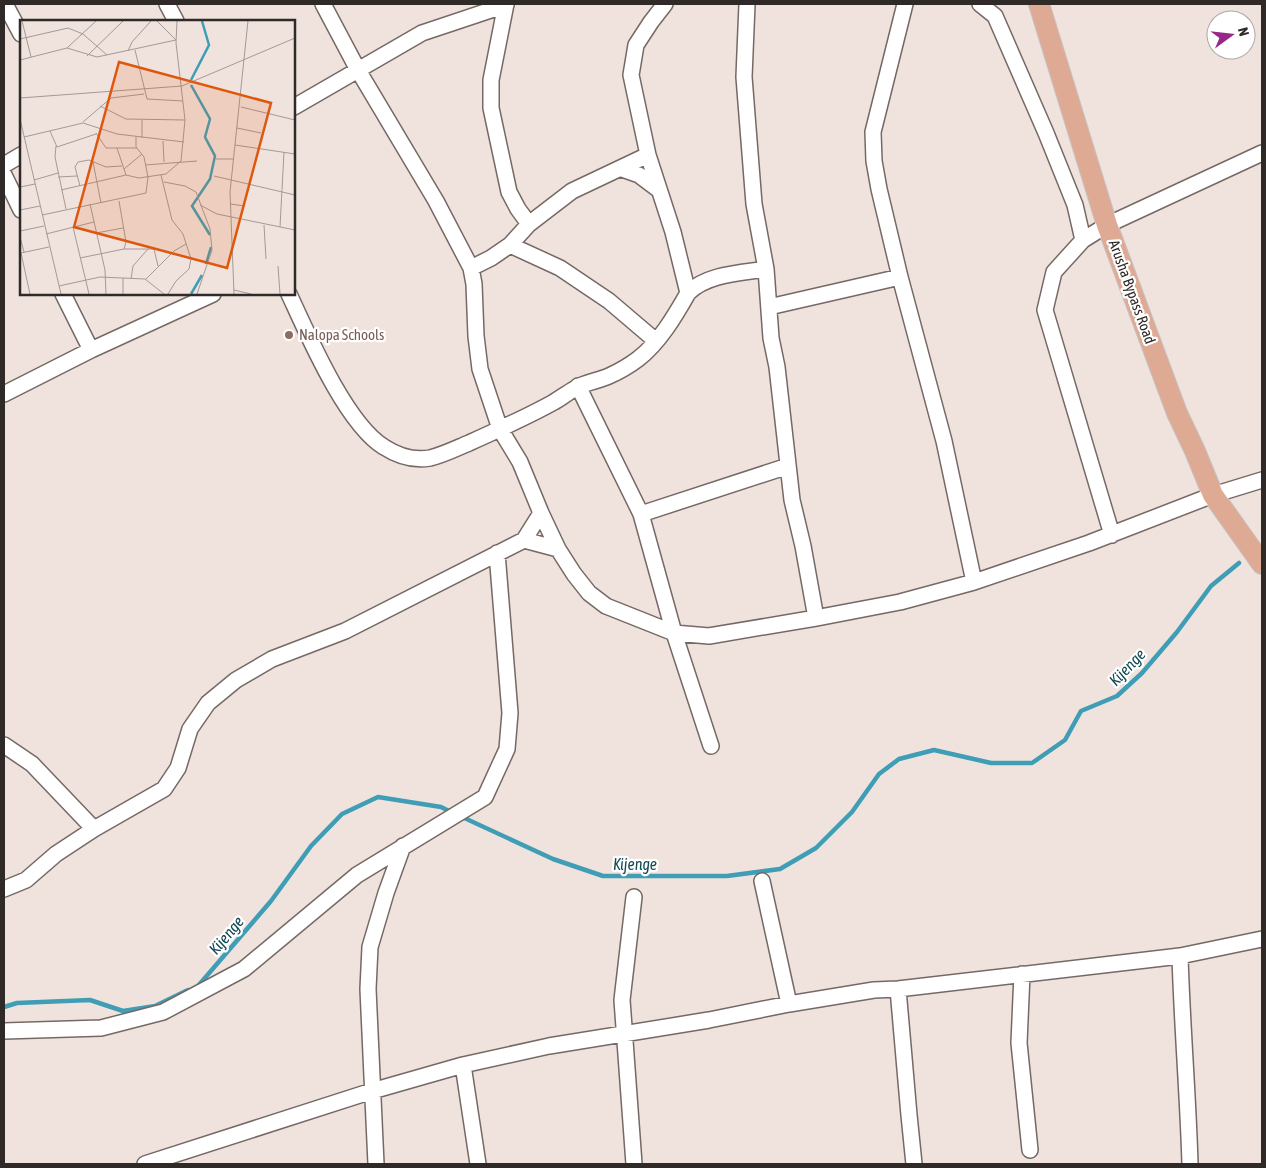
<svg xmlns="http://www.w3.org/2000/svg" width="1266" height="1168" font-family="'Asap Condensed',sans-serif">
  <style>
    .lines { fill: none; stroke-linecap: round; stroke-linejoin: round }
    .stream { stroke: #3f9eb5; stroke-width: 4.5 }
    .minor-casing { stroke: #756965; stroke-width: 18 }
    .major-casing { stroke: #c5c3c3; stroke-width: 22 }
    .minor { stroke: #fff; stroke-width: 15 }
    .major { stroke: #dfaa94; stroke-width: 20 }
    .education-dot { fill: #8d6e63; stroke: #fff; stroke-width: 2 }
    .labels { text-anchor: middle; stroke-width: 4.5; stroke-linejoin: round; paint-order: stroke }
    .street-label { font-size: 15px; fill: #2f2a28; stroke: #fff }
    .education-label { font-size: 15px; fill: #785e54; stroke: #fff; text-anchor: start }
    .water-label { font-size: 16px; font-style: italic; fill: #104854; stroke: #fff }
    .inset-river { fill: none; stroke: #3f9eb5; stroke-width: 2.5 }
    .inset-road { fill: none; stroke: #a39995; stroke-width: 1 }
    .view { fill: #df570d; fill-opacity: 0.15; stroke: #df570d; stroke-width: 2.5 }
    .inset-edge { fill: none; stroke: #2f2a28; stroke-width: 2.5 }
  </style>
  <rect width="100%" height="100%" fill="#f0e3de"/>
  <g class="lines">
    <!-- stream -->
    <path class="stream" d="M460 816 553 859 603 876H727L780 869 816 848 852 812 879 774 899 759 934 750 991 763H1032L1065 740 1081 711 1117 696 1142 673 1177 632 1211 586 1239 563
      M198 986 271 901 311 846 342 814 378 797 441 807 453 813
      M4 1007 17 1003 90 1000 123 1011 155 1006 188 990"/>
    <defs>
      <path id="minor" d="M5 4 21 34
        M167 4 176 21
        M323 4 358 70 436 201 471 268 474 284 476 336 480 369 500 429 520 462 541 513 558 549 574 574 589 593 606 606 674 633 709 636 816 618 900 602 974 582 1089 543 1213 495 1262 480
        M506 4 491 80V108L509 192 518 209 529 224
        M665 4 651 22 636 45 631 75 648 155 673 232 688 293
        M747 4 744 77 754 204 766 269 771 338 777 367 792 500 803 546 816 618
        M905 4 873 132 874 161 879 189 900 277 944 441 974 582
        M980 4 995 16 1046 133 1075 205 1083 240
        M294 107 422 33 506 5
        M4 165 21 155
        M622 169 639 175 659 190
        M4 175 21 210
        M510 245 560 268 609 301 656 341
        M471 268 491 258 510 245 529 224 572 191 648 155
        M63 294 91 350
        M289 294C308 335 346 424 384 447 398 456 413 461 430 458 443 455 457 448 469 443 498 430 527 417 554 402 562 397 569 392 576 388 586 382 598 381 609 376 618 372 630 365 638 359 659 343 675 316 688 293 707 274 740 273 766 269
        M769 307 900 277
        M578 386 641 514 674 633 711 746
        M4 394 91 350 213 294
        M641 514 788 466
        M1112 535 1045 310 1054 272 1083 240 1107 225 1262 153
        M524 540 558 549
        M4 745 32 764 94 829
        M762 881 789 1004
        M4 889 26 880 56 854 94 829 164 789 178 768 190 729 208 703 236 680 272 659 345 631 524 540 541 513
        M1180 956C1182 1025 1188 1095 1190 1164
        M1022 974 1019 1043 1030 1150
        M898 989 909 1115 914 1164
        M4 1031 101 1028 163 1012 244 969 357 875 485 797 507 749 510 713 497 553
        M463 1065 478 1164
        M145 1164 372 1091 463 1065 549 1046 709 1020 789 1004 874 990 898 989 1180 956 1262 939
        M376 1164 368 989 370 947 386 893 403 846
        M634 1164 622 1000 634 897"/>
      <path id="major" d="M1039 4 1107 225 1177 413 1195 451 1213 495 1262 564"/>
    </defs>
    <!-- minor casing -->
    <use href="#minor" class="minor-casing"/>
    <!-- major casing -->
    <use href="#major" class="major-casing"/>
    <!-- minor -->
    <use href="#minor" class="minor"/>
    <!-- major -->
    <use href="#major" class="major"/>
  </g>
  <!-- markers -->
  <circle class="education-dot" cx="289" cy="335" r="5"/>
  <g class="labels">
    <!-- street labels -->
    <g class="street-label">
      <text transform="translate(1132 292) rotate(70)" y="5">Arusha Bypass Road</text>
    </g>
    <!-- education labels -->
    <g class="education-label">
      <text x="299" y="340">Nalopa Schools</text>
    </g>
    <!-- water labels -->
    <g class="water-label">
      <text transform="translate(1127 667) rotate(-46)" y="6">Kijenge</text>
      <text x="635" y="870">Kijenge</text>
      <text transform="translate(226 935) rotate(-50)" y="6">Kijenge</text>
    </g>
  </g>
  <!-- overview -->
  <g transform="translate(20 20)">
    <rect width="275" height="275" fill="#f0e3de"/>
    <path class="inset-river" d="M171 60 189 25 182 1M171 65 190 99 185 117 195 136 190 159 172 186 190 215M186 244 191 227M171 274 182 255"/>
    <path class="inset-road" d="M2 1 11 37M0 19 48 8 63 14 87 35M47 28 77 37 156 20 137 1M115 30 127 79 163 81M108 31 112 22 131 1M67 36 103 1M0 40 47 28 76 1M0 78 162 66 275 18M80 86 106 99 165 100M221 87 275 100M0 99 41 274M63 102 91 78 124 74M217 108 241 113M30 111 37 127 76 114M76 113 86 128H117M4 117 63 103 97 114 164 122M122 118V100M143 121 144 142M215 125 275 134M36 126 35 137 46 189M97 128 106 155M196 139H213M73 142 81 183M125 145 177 141M104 149 122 134M141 155 152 200 163 214 171 239 169 249 156 261 148 274M194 156 275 175M38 157 57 156M14 160 38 153M144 162 165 166 176 172 190 209 192 230 177 274M60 166 55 147 58 142 69 140 86 147 102 146M0 167 15 164M41 170 106 155 119 158 146 154 161 141 165 100 156 23 157 1M99 181 106 222 104 229M70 184 85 250 86 274M210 184 225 186M180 185 197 194 275 210M0 190 20 186M22 195 126 173 128 157 124 137 116 127V117M244 205 246 239M53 207 69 274M260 207 264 132M0 211 24 206M76 213 103 208M26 214 74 202M0 217 4 232M1 233 10 274M1 233 29 227M60 238 104 229H134L138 246M258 246 260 274M103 258V274M111 259 113 246 128 229M126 259 154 231 166 224M39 266 80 257 125 259 144 274M214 270 231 274M214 274 210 172 228 1"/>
    <path class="view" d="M99 42 251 83 207 248 54 207Z"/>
    <rect width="275" height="275" class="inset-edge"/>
  </g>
  <!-- border -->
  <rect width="1266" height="1168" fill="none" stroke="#2f2a28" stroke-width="10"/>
  <!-- north arrow -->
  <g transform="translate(1231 35) rotate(75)"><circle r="24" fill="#ffffff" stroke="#acaaa9"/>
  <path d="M0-4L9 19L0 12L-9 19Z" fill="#982887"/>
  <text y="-8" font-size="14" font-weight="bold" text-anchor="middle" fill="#2f2a28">N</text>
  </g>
</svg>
